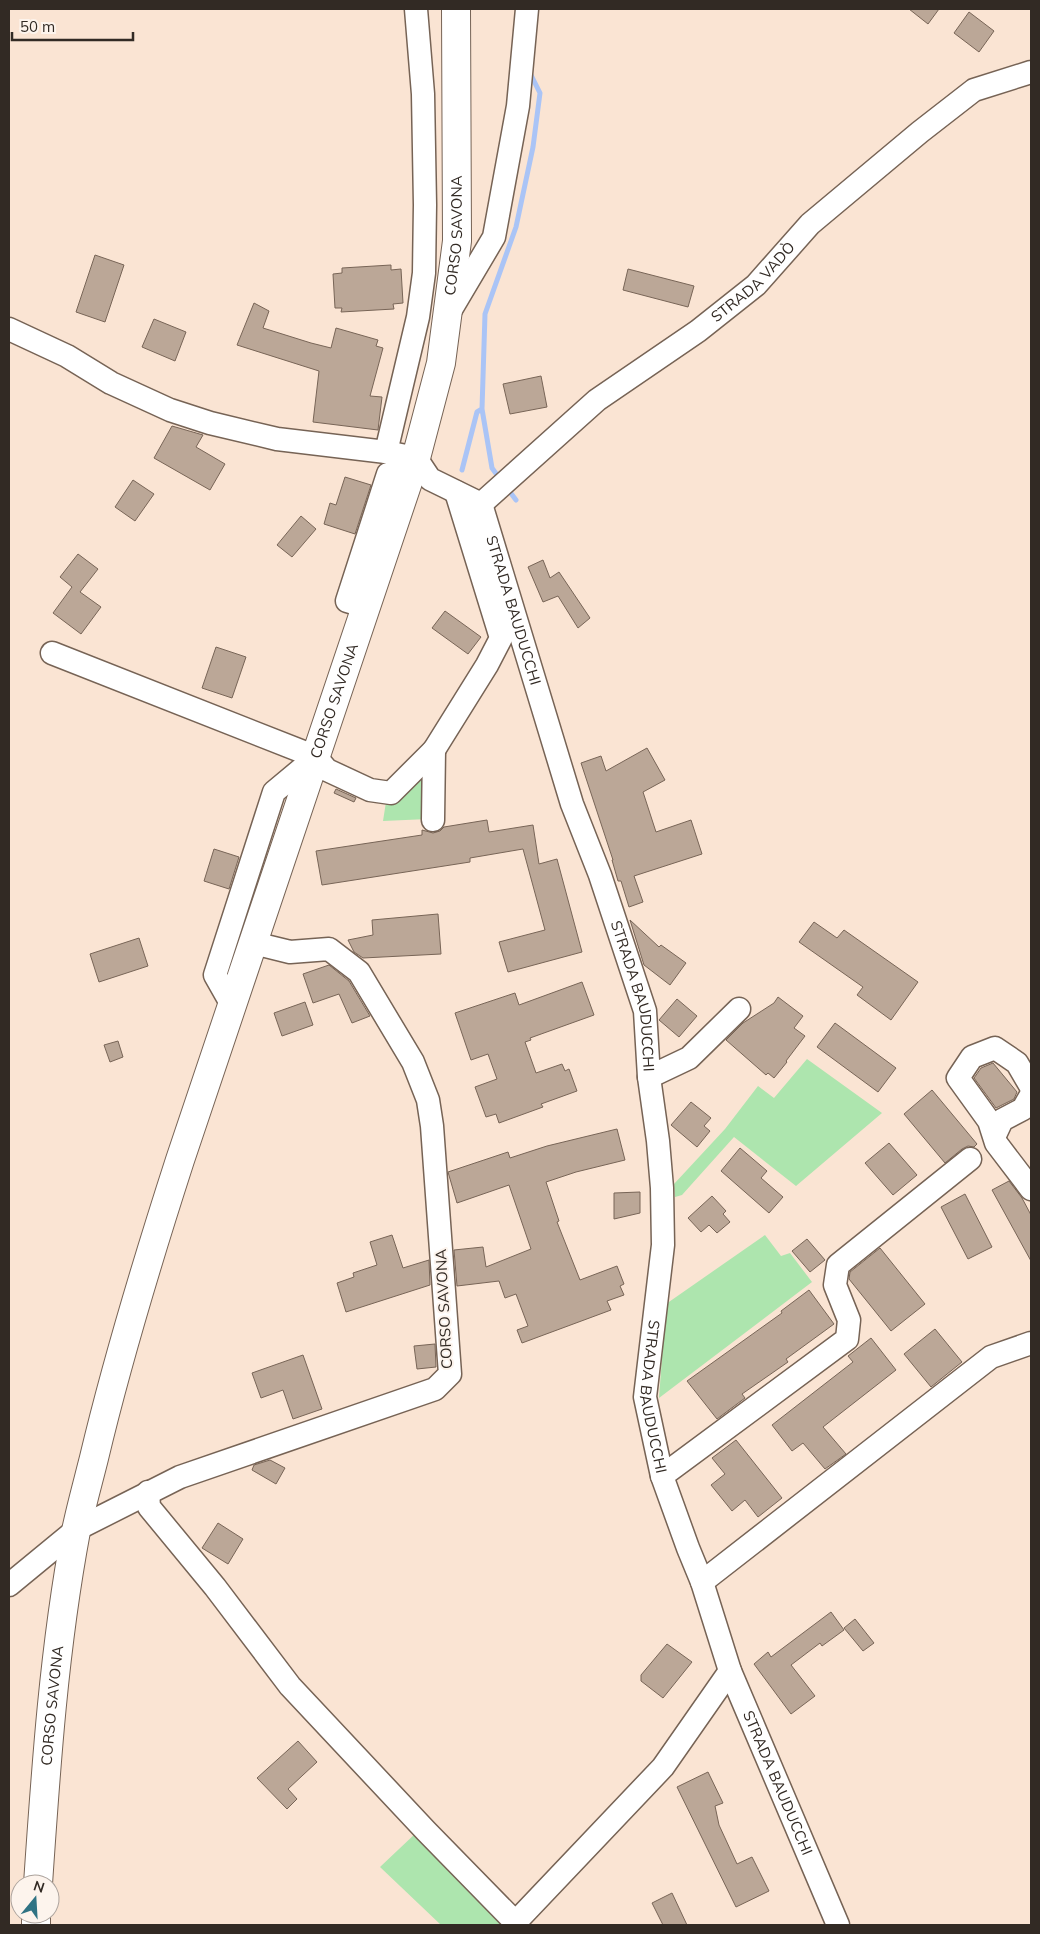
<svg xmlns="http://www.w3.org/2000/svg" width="1040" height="1934" font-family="Mulish,sans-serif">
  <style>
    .green { fill: #ade5ae }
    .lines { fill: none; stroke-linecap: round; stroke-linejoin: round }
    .stream { stroke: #aac4f6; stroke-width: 5 }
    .building { fill: #bba797; stroke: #786557 }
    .minor-casing { stroke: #766355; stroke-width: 25 }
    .major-casing { stroke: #766355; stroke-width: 30 }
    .minor { stroke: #fff; stroke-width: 22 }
    .major { stroke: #fff; stroke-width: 28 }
    .labels { text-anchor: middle; stroke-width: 4; stroke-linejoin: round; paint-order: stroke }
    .street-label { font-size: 15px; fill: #322a24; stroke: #fdf4ed }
  </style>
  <rect width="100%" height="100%" fill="#fae4d3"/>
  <!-- green -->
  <path class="green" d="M430 768 428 819 383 821 386 802Z
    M807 1059 882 1113 796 1186 734 1137 682 1195 675 1197 674 1184 725 1129 758 1086 774 1098Z
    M765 1235 781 1256 790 1253 812 1282 659 1398 666 1304Z
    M417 1832 504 1919 502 1925H441L380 1867Z"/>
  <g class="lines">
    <!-- stream -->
    <path class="stream" d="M462 470 477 412 482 409
      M500 479 492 468 482 409 485 314 516 227 533 147 540 93 531 75
      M507 488 516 500"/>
  </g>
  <!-- building -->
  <path class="building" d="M909 9H939L928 24Z
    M969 12 994 31 979 52 954 33Z
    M95 255 124 265 105 322 76 312Z
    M391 265V270L401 269 403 303 393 304 394 309 341 312 342 308H335L333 274 342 273V268Z
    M628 269 694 286 688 307 623 290Z
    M254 303 269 311 263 328 311 343 331 348 336 328 378 340 376 346 383 348 370 396 382 397 378 430 313 422 319 371 237 345Z
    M154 319 186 332 175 361 142 347Z
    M541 376 547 407 510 414 503 384Z
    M172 426 203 435 196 447 225 464 210 490 154 458Z
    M345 477 371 485 355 534 324 524 330 503 336 505Z
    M133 480 154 494 135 521 115 507Z
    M301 516 316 529 292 557 277 545Z
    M78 554 98 569 80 592 101 607 81 634 53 613 72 587 60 577Z
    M543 560 550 578 559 572 590 618 578 628 558 596 543 602 528 567Z
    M445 611 481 637 468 654 432 628Z
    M216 647 246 657 232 698 202 688Z
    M647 748 665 780 643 792 656 832 691 820 702 854 634 876 643 902 629 907 621 881H618L612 860H613L581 763 601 756 606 771Z
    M336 789 356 798 354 802 334 793Z
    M487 820 489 832 533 825 539 864 557 859 582 952 508 972 499 942 545 930 523 849 470 858V862L322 885 316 851 422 835V830L433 833 440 831 444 827Z
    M214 849 239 857 229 889 204 881Z
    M438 914 441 954 363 958 354 952 348 940 373 935 372 920Z
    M630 920 659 947 661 945 686 963 670 985 644 965Z
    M814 922 837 938 844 930 918 982 891 1020 857 995 863 987 799 942Z
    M139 938 148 966 99 982 90 954Z
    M329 965 349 981 370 1016 352 1023 339 994 313 1003 303 974Z
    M582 982 594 1015 530 1038 531 1040 525 1042 536 1073 562 1064 565 1071 569 1069 577 1091 541 1104 543 1107 499 1123 496 1114 486 1117 475 1087 497 1079 488 1054 471 1060 455 1013 515 993 519 1005Z
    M778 997 803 1016 794 1028 805 1036 786 1061 787 1062 774 1078 768 1073 766 1075 726 1040 743 1023 774 1003Z
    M677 999 697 1016 679 1037 659 1020Z
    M305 1002 313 1025 282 1036 274 1013Z
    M835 1023 896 1068 878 1092 817 1047Z
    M118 1041 123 1057 110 1062 104 1045Z
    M993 1063 1017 1092 1014 1099 996 1108 974 1078 981 1068Z
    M932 1090 977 1144 974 1147 968 1146 962 1149 945 1163 904 1114Z
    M691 1102 711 1118 704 1126 710 1131 697 1147 671 1125Z
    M617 1129 625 1160 576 1172 546 1182 559 1221 557 1222 580 1280 617 1266 624 1284 620 1286 624 1295 607 1301 611 1310 522 1343 517 1330 528 1326 516 1294 505 1298 499 1281 457 1286 454 1250 483 1247 486 1267 531 1249 509 1185 457 1203 448 1172 508 1152 510 1158 547 1146Z
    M889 1143 917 1175 893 1195 865 1163Z
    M740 1148 767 1171 761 1178 783 1197 769 1213 721 1171Z
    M1009 1181 1022 1198 1031 1215V1261L992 1190Z
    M640 1192V1213L614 1219V1193Z
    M965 1194 992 1247 968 1259 941 1207Z
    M712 1196 726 1211 723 1214 730 1222 717 1233 709 1225 701 1232 688 1218Z
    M392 1235 403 1268 429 1260 430 1285 346 1312 337 1283 354 1277 353 1273 377 1265 370 1242Z
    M807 1239 825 1260 810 1272 792 1251Z
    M880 1248 925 1304 891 1331 849 1279 850 1272Z
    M809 1290 834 1324 786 1359 788 1362 742 1394 745 1398 717 1419 687 1381 782 1313 781 1311Z
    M935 1329 962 1362 931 1387 904 1354Z
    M871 1338 896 1370 823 1427 846 1454 825 1469 803 1443 792 1451 772 1425 853 1362 848 1356Z
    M435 1344 436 1367 417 1369 414 1346Z
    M303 1355 322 1409 293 1419 283 1390 261 1398 252 1373Z
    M736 1440 782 1498 758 1517 745 1500 732 1511 711 1485 725 1474 712 1458Z
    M270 1460 285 1468 276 1484 252 1470 254 1465Z
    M218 1523 243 1539 228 1564 202 1548Z
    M831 1612 844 1630 822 1646 820 1643 791 1665 815 1696 791 1714 754 1664 768 1652 771 1657Z
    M855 1619 874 1643 863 1651 844 1628Z
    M667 1644 692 1662 663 1698 641 1681V1675Z
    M298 1741 317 1762 288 1789 297 1799 287 1809 257 1778Z
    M708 1772 723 1803 715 1806 719 1825 737 1864 752 1857 769 1891 736 1907 677 1787Z
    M672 1893 687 1925H663L652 1903Z"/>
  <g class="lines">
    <defs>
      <g id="minor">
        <path d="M449 313 494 237 518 106 527 9"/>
        <path id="s1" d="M9 329 67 356 111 383 170 410 210 423 277 439 386 452 416 458 430 479 481 504 572 804 600 875 645 1011 649 1077 658 1141 662 1188 663 1245 645 1397 662 1476 688 1548 702 1582 730 1671 838 1925"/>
        <path d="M386 452 418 317 424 273 425 205 423 94 416 9"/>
        <path id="s2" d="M481 504 597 400 698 331 756 285 810 224 920 132 974 90 1031 72"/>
        <path d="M367 607 347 601 388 474 413 468"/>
        <path d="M52 653 316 757 327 770 370 790 391 793 434 750 487 665 501 638 456 492"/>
        <path d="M433 820 434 750"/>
        <path d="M232 1005 215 975 274 792 316 757"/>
        <path d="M649 1077 689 1058 739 1009"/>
        <path d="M1031 1087 1017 1063 995 1048 972 1057 958 1078 989 1121 996 1143 1031 1189"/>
        <path d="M995 1135 1002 1120 1023 1109 1031 1095"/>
        <path d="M662 1476 847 1339 849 1320 835 1285 838 1265 970 1159"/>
        <path d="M148 1492 149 1507 215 1587 290 1686 426 1831 515 1922"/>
        <path d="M702 1582 991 1357 1031 1343"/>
        <path d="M9 1585 77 1529 180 1477 435 1389 450 1374 432 1126 428 1100 413 1062 359 972 329 949 290 952 253 943"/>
        <path d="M513 1925 663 1767 730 1671"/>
      </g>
      <g id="major">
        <path id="s3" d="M38 1884C46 1766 54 1648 76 1531 81 1507 88 1482 94 1458 118 1357 148 1259 180 1160L416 458 441 363 457 241 456 9"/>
        <path d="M36 1925V1914"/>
      </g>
    </defs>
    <!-- minor casing -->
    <use href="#minor" class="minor-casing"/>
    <!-- major casing -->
    <use href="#major" class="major-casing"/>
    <!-- minor -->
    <use href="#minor" class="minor"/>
    <!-- major -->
    <use href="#major" class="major"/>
  </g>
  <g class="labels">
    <!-- street labels -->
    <g class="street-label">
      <text dy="5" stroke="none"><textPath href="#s3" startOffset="1708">CORSO SAVONA</textPath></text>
      <text dy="5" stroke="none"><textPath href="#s2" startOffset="352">STRADA VADÒ</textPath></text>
      <text dy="5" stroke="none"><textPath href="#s1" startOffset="625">STRADA BAUDUCCHI</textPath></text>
      <text dy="5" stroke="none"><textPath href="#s3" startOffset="1225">CORSO SAVONA</textPath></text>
      <text dy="5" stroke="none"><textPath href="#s1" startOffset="1030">STRADA BAUDUCCHI</textPath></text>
      <text transform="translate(444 1309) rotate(-93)" y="5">CORSO SAVONA</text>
      <text dy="5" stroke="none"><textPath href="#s1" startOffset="1435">STRADA BAUDUCCHI</textPath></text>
      <text dy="5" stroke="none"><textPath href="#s3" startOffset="179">CORSO SAVONA</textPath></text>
      <text dy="5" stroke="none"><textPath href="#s1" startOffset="1844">STRADA BAUDUCCHI</textPath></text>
    </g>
  </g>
  <!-- border -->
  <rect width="1040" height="1934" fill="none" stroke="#322a24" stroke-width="20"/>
  <!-- north arrow -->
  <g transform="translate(35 1899) rotate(18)"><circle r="24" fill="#fdf4ed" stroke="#aca39d"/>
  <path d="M0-4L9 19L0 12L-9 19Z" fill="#307384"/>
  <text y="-8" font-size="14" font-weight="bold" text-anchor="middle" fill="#322a24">N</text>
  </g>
  <!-- scale -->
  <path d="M12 32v8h121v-8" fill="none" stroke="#322a24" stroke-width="2.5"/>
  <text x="20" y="32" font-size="15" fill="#322a24" stroke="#fdf4ed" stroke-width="4" paint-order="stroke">50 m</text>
</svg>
